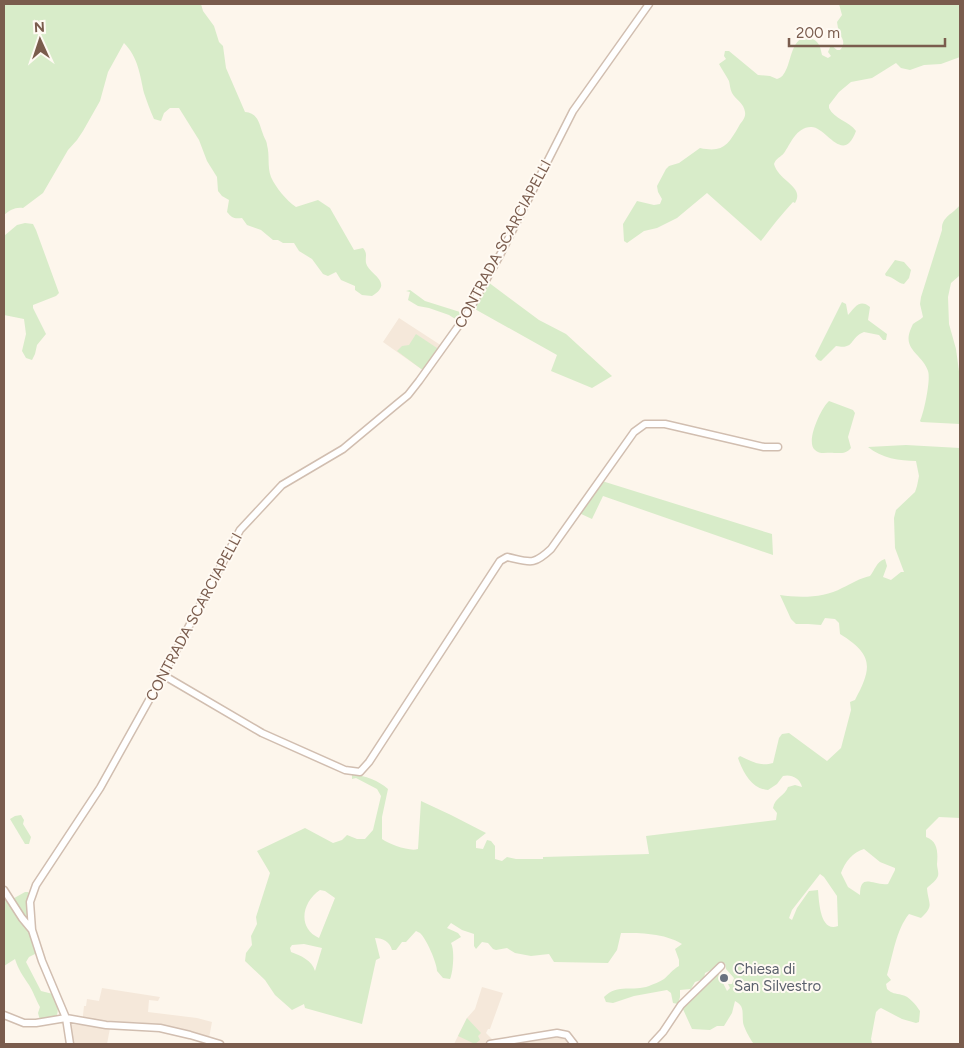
<svg xmlns="http://www.w3.org/2000/svg" width="964" height="1048" font-family="Figtree,sans-serif">
  <style>
    .residential { fill: #f5e8da }
    .green { fill: #d8ecc9; fill-rule: evenodd }
    .lines { fill: none; stroke-linecap: round; stroke-linejoin: round }
    .minor-casing { stroke: #d1beb0; stroke-width: 9 }
    .minor { stroke: #fff; stroke-width: 6 }
    .worship-dot { fill: #6b7280; stroke: #fffaf3; stroke-width: 2 }
    .labels { text-anchor: middle; stroke-width: 4; stroke-linejoin: round; paint-order: stroke }
    .street-label { font-size: 15px; fill: #7a5c4d; stroke: #fffaf3 }
    .worship-label { font-size: 15px; fill: #5b616d; stroke: #fffaf3; text-anchor: start }
  </style>
  <rect width="100%" height="100%" fill="#fdf6ec"/>
  <!-- residential -->
  <path class="residential" d="M399 318 442 346 424 371 383 342Z
    M482 987 503 993 490 1029H488L486 1033 493 1040 487 1044H454L467 1018 475 1009Z
    M102 988 160 997 158 1001 149 1000 148 1012 197 1018 212 1022 209 1038 179 1029 159 1025 135 1022 111 1023 107 1044H73L69 1024 82 1025 84 1006H86L87 999 99 1001Z
    M550 1035 563 1036 571 1044H504Z"/>
  <!-- green -->
  <path class="green" d="M4 4H201L203 11 214 26 219 42 223 46 226 68 245 112C258 113 259 123 263 134 264 138 267 141 267 145 270 156 267 166 271 177 276 188 286 200 296 207L318 200 330 208 354 250 363 248C368 254 365 256 366 263 368 274 395 282 372 296L362 295 355 290V286L341 280 336 272 328 276 323 274 312 259 299 251 294 243H283L278 240H273L261 230 247 225 242 218C234 219 232 218 227 212L229 200 222 196 218 191 217 177 207 161 199 140 179 108H170L164 113 161 121 154 119C150 110 147 102 144 93 140 75 138 57 124 43L108 72 100 101 83 131 77 140 68 150 43 193 23 208C15 207 10 210 4 215Z
    M839 4H960V57L941 64 924 65 910 70 901 68 896 63 872 78 851 82 839 92 829 105V108C834 119 849 121 856 131 843 166 826 126 811 127 796 127 790 145 784 153 781 157 776 158 774 164 779 182 805 186 795 203L793 202C781 215 771 228 761 241L707 193 677 218 657 228 644 231 627 243 624 241 623 224 637 201 654 205 660 204 662 199 658 192 657 186 666 169 669 166 679 163 700 148C723 153 728 145 739 126 742 121 746 118 745 112 744 103 736 100 732 93 730 89 730 85 729 81 726 75 722 70 719 64L726 59 724 56 725 51H729L758 75 770 76 777 79C778 79 783 76 783 75 792 65 790 35 809 38 819 40 820 46 822 55L828 58 831 56 828 52 831 45 837 50H840C845 45 844 39 839 34L837 22 842 15Z
    M960 205 959 276 951 283 948 297 949 324 956 349 960 379V424L921 422 920 421C924 413 931 379 928 371 923 355 903 350 910 331 911 328 912 326 913 324 917 321 920 320 923 317L920 304 921 297 942 230C941 217 953 214 960 205Z
    M25 223 33 224 36 230 59 293 56 296 33 305V308L46 334 37 345 35 354 32 360 26 358 22 351 26 334 24 319 4 315V236L17 225Z
    M895 260 904 262 911 270 909 278 904 284C897 283 894 277 886 276L885 274Z
    M488 282 539 320 566 334 612 376 592 388 551 371 557 355 473 308Z
    M410 290 425 301 460 312 464 315 460 322 449 315 429 308 418 306 408 300 410 292 406 291Z
    M842 302 846 304 848 315C854 308 860 298 870 307L868 320 887 334 886 340H883L879 335 864 332C849 338 855 350 836 346L821 361 818 360 815 356Z
    M416 334 440 350 424 371 397 351 402 346 409 345Z
    M829 401 853 410 855 413 848 437 851 448C846 454 841 453 834 453 827 452 820 455 815 450 805 442 821 408 829 401Z
    M906 445 960 448V818L939 817 926 830V837C938 841 938 853 937 864 937 868 939 872 938 876 936 881 931 884 927 888 928 904 935 905 921 918L909 914C896 930 893 955 887 975L891 980 886 984 887 989C892 994 895 993 902 995 909 996 916 1005 920 1011L919 1022 916 1023 902 1019 881 1008 879 1009 876 1012 871 1039 872 1043 877 1044H754C751 1041 743 1026 743 1022 742 1013 745 1006 735 1001L732 1013 724 1026H717L710 1030 692 1029 682 1007 718 973 727 991 730 988 728 984H732L734 978 726 969 725 963 705 973 704 979 695 982 691 989 680 990V997L678 1004 673 1003 671 993 667 990 634 996 613 1003 606 1002 604 997C618 983 633 992 649 986 653 984 660 982 664 979 669 975 672 970 679 966V960L675 949 682 944C664 933 641 933 621 933L617 950 608 963 554 962 549 954 531 956 515 953 507 948 496 950 493 949 488 943 482 942 476 949 474 946V934L462 930 451 923 447 928 458 933 461 937 451 943C455 950 453 973 450 979L443 978 437 971C437 963 426 938 420 933L416 931 406 942H402L396 950H392C390 942 383 938 375 938L380 958 376 960 362 1024 305 1008 304 1004 292 1010 275 995 265 980 245 961 246 953 252 945 251 936 257 924 256 917 270 873 257 851 305 828 333 843 342 840 347 835 357 839H365L373 830 381 796 377 789 356 778 352 779V775C365 775 379 781 388 789L382 817V839C389 844 410 852 418 849L421 801 451 815 486 833 476 841V848L483 849 487 840 491 841 495 846V859L502 861 507 857 516 859H543V857L649 854 646 836 776 820 777 813 773 808C775 797 785 796 788 787L795 785 802 787C800 778 791 774 783 776L777 784 768 790C752 789 743 773 738 758L740 756C751 761 760 767 773 763L779 738 782 734 789 733 827 761 841 748 851 710 850 702 855 700C872 668 874 655 840 634L839 623 835 619 825 618 821 625 808 624H796L791 619 780 595C799 598 825 598 842 588 851 584 860 578 870 576 875 570 876 562 885 559L887 566 883 577 891 580 901 572H904L895 548 894 518 896 510 915 492 917 486 919 476 916 461C900 461 881 458 868 447ZM864 849 880 862 895 868V870L888 884C873 886 860 872 860 895L848 887 841 873C845 862 853 852 864 849ZM820 874 824 877 837 896 838 926C820 933 819 901 818 890L809 891 797 908 792 920 789 918 792 910ZM320 890 325 891 335 898 319 938C297 928 302 902 320 890ZM304 944 322 948 315 971C312 960 301 956 291 952L290 948 292 945Z
    M602 481 772 534 773 555 603 496 592 519 579 513Z
    M21 815 24 820 23 824 31 837 29 844H25L10 819 15 816Z
    M25 892H28L31 896 37 953 29 957 26 962 41 991 53 994C57 1001 59 1007 57 1015L45 1020H40L38 1013 40 1007C36 1000 33 991 29 985 23 976 18 969 15 959L4 966V893L9 901Z
    M467 1018 481 1033 478 1036 480 1040 475 1044 458 1036Z"/>
  <g class="lines">
    <defs>
      <path id="minor" d="M163 675 262 733 345 770 360 772 369 762 500 561 507 557C530 562 533 566 551 549L634 432 645 424H665L764 447H778
        M4 890 22 918 32 930 42 961 66 1018 70 1044
        M32 930 30 902 36 885 100 788 163 675 240 530 282 485 343 449 397 404 408 395 419 381 467 314 500 255 573 111 649 4
        M4 1015 24 1023H36L66 1018 106 1025 160 1028 190 1035 220 1044
        M490 1044 557 1033 567 1035 574 1044
        M652 1044 663 1032 681 1005 721 966"/>
    </defs>
    <!-- minor casing -->
    <use href="#minor" class="minor-casing"/>
    <!-- minor -->
    <use href="#minor" class="minor"/>
  </g>
  <!-- markers -->
  <circle class="worship-dot" cx="724" cy="978" r="5"/>
  <g class="labels">
    <!-- street labels -->
    <g class="street-label">
      <text transform="translate(503 244) rotate(-62)" y="5">CONTRADA SCARCIAPELLI</text>
      <text transform="translate(194 617) rotate(-62)" y="5">CONTRADA SCARCIAPELLI</text>
    </g>
    <!-- worship labels -->
    <g class="worship-label">
      <text x="734" y="974">Chiesa di<tspan x="734" dy="17">San Silvestro</tspan></text>
    </g>
  </g>
  <!-- border -->
  <rect width="964" height="1048" fill="none" stroke="#7a5c4d" stroke-width="10"/>
  <!-- north arrow -->
  <g transform="translate(40 40) rotate(357)" stroke="#fffaf3" stroke-width="4" paint-order="stroke">
  <path d="M0-4L9 19L0 12L-9 19Z" fill="#7a5c4d"/>
  <text y="-8" font-size="14" font-weight="bold" text-anchor="middle" fill="#7a5c4d">N</text>
  </g>
  <!-- scale -->
  <path d="M789 38v8h156v-8" fill="none" stroke="#7a5c4d" stroke-width="2.5"/>
  <text x="796" y="38" font-size="15" fill="#7a5c4d" stroke="#fffaf3" stroke-width="4" paint-order="stroke">200 m</text>
</svg>
